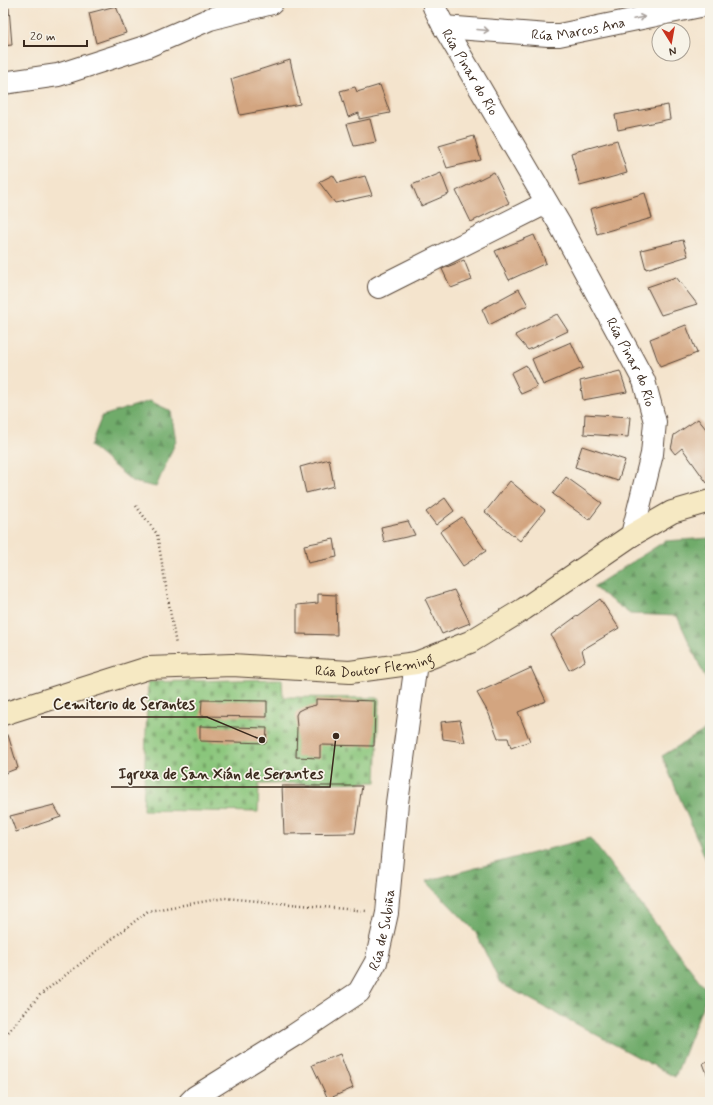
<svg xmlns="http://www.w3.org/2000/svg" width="713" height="1105" font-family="Mynerve,sans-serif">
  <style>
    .forest { fill: url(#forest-firs); stroke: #556a44 }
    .cemetery { fill: url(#cemetery-stones); stroke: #62784c }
    .building { fill: #d3a580 }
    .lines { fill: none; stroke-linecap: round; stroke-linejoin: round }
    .minor-casing { stroke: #574638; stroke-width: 24 }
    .secondary-casing { stroke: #574638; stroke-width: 24 }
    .path { stroke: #574638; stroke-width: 2.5; stroke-dasharray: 1 3; stroke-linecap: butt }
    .minor { stroke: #fff; stroke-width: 22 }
    .secondary { stroke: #f6e9c3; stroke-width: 22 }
    .oneway { stroke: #a79f9a }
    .labels { text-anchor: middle; stroke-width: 3.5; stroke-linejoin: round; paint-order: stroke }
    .street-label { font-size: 14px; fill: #3b2a1e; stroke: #f7f3e8 }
    .leader { fill: none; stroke: #3b2a1e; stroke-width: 1.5 }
    .callout-dot { fill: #3b2a1e; stroke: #f7f3e8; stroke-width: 1.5 }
    .callout-label { font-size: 15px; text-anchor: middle; font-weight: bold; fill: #3b2a1e; stroke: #f7f3e8; stroke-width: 3.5; stroke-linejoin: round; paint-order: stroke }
  </style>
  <defs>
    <pattern id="forest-firs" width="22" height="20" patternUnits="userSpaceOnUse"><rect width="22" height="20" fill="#6fab6b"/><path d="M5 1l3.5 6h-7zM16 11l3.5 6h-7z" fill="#5c8b57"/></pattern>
    <pattern id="cemetery-stones" width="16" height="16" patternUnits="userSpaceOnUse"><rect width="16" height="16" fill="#8ac67b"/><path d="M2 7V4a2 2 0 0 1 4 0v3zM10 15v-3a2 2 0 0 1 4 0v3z" fill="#72a164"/></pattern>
  </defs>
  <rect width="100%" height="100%" fill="#f7f3e8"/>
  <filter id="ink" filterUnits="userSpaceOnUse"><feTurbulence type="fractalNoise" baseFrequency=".025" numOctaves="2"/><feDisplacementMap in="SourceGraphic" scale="8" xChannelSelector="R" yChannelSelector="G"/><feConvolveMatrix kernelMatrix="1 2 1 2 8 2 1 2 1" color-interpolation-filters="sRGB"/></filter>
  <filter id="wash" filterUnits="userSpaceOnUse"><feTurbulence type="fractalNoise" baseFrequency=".012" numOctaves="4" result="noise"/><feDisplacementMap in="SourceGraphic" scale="16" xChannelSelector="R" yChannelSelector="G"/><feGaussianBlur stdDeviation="0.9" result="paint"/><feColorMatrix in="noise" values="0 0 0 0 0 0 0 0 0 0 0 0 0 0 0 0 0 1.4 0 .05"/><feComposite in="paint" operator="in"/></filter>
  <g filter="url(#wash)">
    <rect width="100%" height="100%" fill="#f4e4cd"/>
    <!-- forest -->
    <path class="forest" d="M150 401 171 411 176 441 156 487 133 482 90 446 102 416Z
      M710 538V688L677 616 630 614 593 587 665 541Z
      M710 727V869L662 756Z
      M590 838 708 992 675 1077 500 983 475 931 426 881Z"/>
    <!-- cemetery -->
    <path class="cemetery" d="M282 679 283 697 379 698 376 782 259 784 258 812 143 810 148 682Z"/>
    <g id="blocks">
      <!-- building -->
      <path class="building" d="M116 6 126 33 96 43 89 13Z
        M9 8 12 45 3 46V9Z
        M290 60 300 104 240 115 231 79Z
        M380 85 390 113 359 119V113L348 117 340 91 355 87 357 92Z
        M668 105 670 119 618 130 615 115Z
        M370 119 376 142 354 146 347 124Z
        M474 136 481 160 447 168 439 146Z
        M617 140 627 173 580 186 571 153Z
        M494 172 509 203 471 222 456 191Z
        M441 173 449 194 421 206 412 185Z
        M333 175 338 183 365 176 372 195 335 203 319 182Z
        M645 193 652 218 597 234 590 209Z
        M534 235 546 263 509 280 495 251Z
        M683 240 688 256 646 269 641 250Z
        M464 260 472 280 451 288 442 269Z
        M676 277 697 304 661 315 647 287Z
        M519 289 528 305 489 325 482 309Z
        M557 314 568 331 528 350 515 335Z
        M686 325 697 353 660 367 650 339Z
        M571 342 583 368 543 385 532 359Z
        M526 365 537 387 521 394 511 373Z
        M620 371 627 392 583 400 580 381Z
        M585 414 630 417 628 437 584 434Z
        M698 419 710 434V481L707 483 682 448 675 454 671 449 674 435Z
        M582 446 625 460 618 481 575 467Z
        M329 459 334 486 306 493 300 467Z
        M566 477 602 503 589 520 553 494Z
        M510 481 545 510 520 541 485 512Z
        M445 498 454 511 436 525 426 512Z
        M462 517 486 551 463 566 440 532Z
        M408 521 415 535 384 542 381 527Z
        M334 539 337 557 308 563 304 545Z
        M454 590 470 623 442 634 425 599Z
        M318 594 336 595 337 635 297 634V605L318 603Z
        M600 599 619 628 582 650 585 661 569 670 551 635Z
        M531 668 546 701 518 712 530 741 511 748 508 738H498L489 714 477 693Z
        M316 699 375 701 374 746 320 745V758L296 757 297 727 296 715 298 711 304 708 316 705Z
        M202 700 267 701V717L201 716Z
        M460 720 465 742 443 739 441 722Z
        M200 726 267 728 266 743 200 741Z
        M8 735 18 768 3 774V737Z
        M282 786H362L355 833 284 834Z
        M54 805 61 817 16 832 10 816Z
        M340 1054 353 1088 328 1099 312 1065Z
        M710 1060V1082L703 1063Z"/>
    </g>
  </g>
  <g filter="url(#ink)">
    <use href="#blocks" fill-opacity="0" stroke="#574638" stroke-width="1"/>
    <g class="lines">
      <defs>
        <g id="minor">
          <path id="s1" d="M436 3 434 7 444 27 559 223 644 381 655 422 652 454 632 535"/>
          <path id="s2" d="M444 27 548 35H559L710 4"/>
          <path d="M3 83 58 75 148 46 210 19 272 3"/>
          <path d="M379 287 546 203"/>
          <path id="s3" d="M190 1102 195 1097 293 1036 359 992 376 962 387 913 397 803 416 663"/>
        </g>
        <g id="secondary">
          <path id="s4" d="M3 714 148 668 232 665 350 672 416 663 470 642 524 609 632 535 672 512 710 501"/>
        </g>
      </defs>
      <!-- minor casing -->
      <use href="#minor" class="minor-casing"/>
      <!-- secondary casing -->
      <use href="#secondary" class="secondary-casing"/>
      <!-- path -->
      <path class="path" d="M136 506 157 534 176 645
        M3 1038 40 995 148 911 225 898 367 911"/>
      <!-- minor -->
      <use href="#minor" class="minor"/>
      <!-- secondary -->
      <use href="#secondary" class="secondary"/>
    </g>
    <!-- one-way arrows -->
    <defs><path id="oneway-shaft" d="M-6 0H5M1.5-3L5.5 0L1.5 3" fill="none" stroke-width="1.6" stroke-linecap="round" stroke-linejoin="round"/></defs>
    <g class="oneway">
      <use href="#oneway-shaft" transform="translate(639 18) rotate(-12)"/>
      <use href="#oneway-shaft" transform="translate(483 30) rotate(5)"/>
    </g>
  </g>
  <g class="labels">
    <!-- street labels -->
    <g class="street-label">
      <text dy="5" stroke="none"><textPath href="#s2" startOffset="135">Rúa Marcos Ana</textPath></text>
      <text dy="5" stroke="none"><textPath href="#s1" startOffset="79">Rúa Pinar do Río</textPath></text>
      <text dy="5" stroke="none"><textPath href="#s1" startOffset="411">Rúa Pinar do Río</textPath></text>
      <text dy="5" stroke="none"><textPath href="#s4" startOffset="379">Rúa Doutor Fleming</textPath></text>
      <text dy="5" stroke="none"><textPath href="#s3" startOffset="269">Rúa de Subiña</textPath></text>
    </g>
  </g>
  <!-- callouts -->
  <path class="leader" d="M262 740L207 717H41M336 736L330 787H111"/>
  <g class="callout-dot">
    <circle cx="262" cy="740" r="4"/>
    <circle cx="336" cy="736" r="4"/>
  </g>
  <g class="callout-label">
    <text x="124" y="709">Cemiterio de Serantes</text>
    <text x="221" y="779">Igrexa de San Xián de Serantes</text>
  </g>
  <!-- margin -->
  <rect width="713" height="1105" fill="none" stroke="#f7f3e8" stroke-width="16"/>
  <!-- north arrow -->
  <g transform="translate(671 42) rotate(169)"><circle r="19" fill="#f7f3e8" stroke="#aca397"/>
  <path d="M0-3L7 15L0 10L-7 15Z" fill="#c8321e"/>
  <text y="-6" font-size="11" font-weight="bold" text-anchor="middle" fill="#3b2a1e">N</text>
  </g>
  <!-- scale -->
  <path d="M24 40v6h63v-6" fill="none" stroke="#3b2a1e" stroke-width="2"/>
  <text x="30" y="40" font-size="12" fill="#3b2a1e" stroke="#f7f3e8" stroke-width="3" paint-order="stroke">20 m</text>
</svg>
